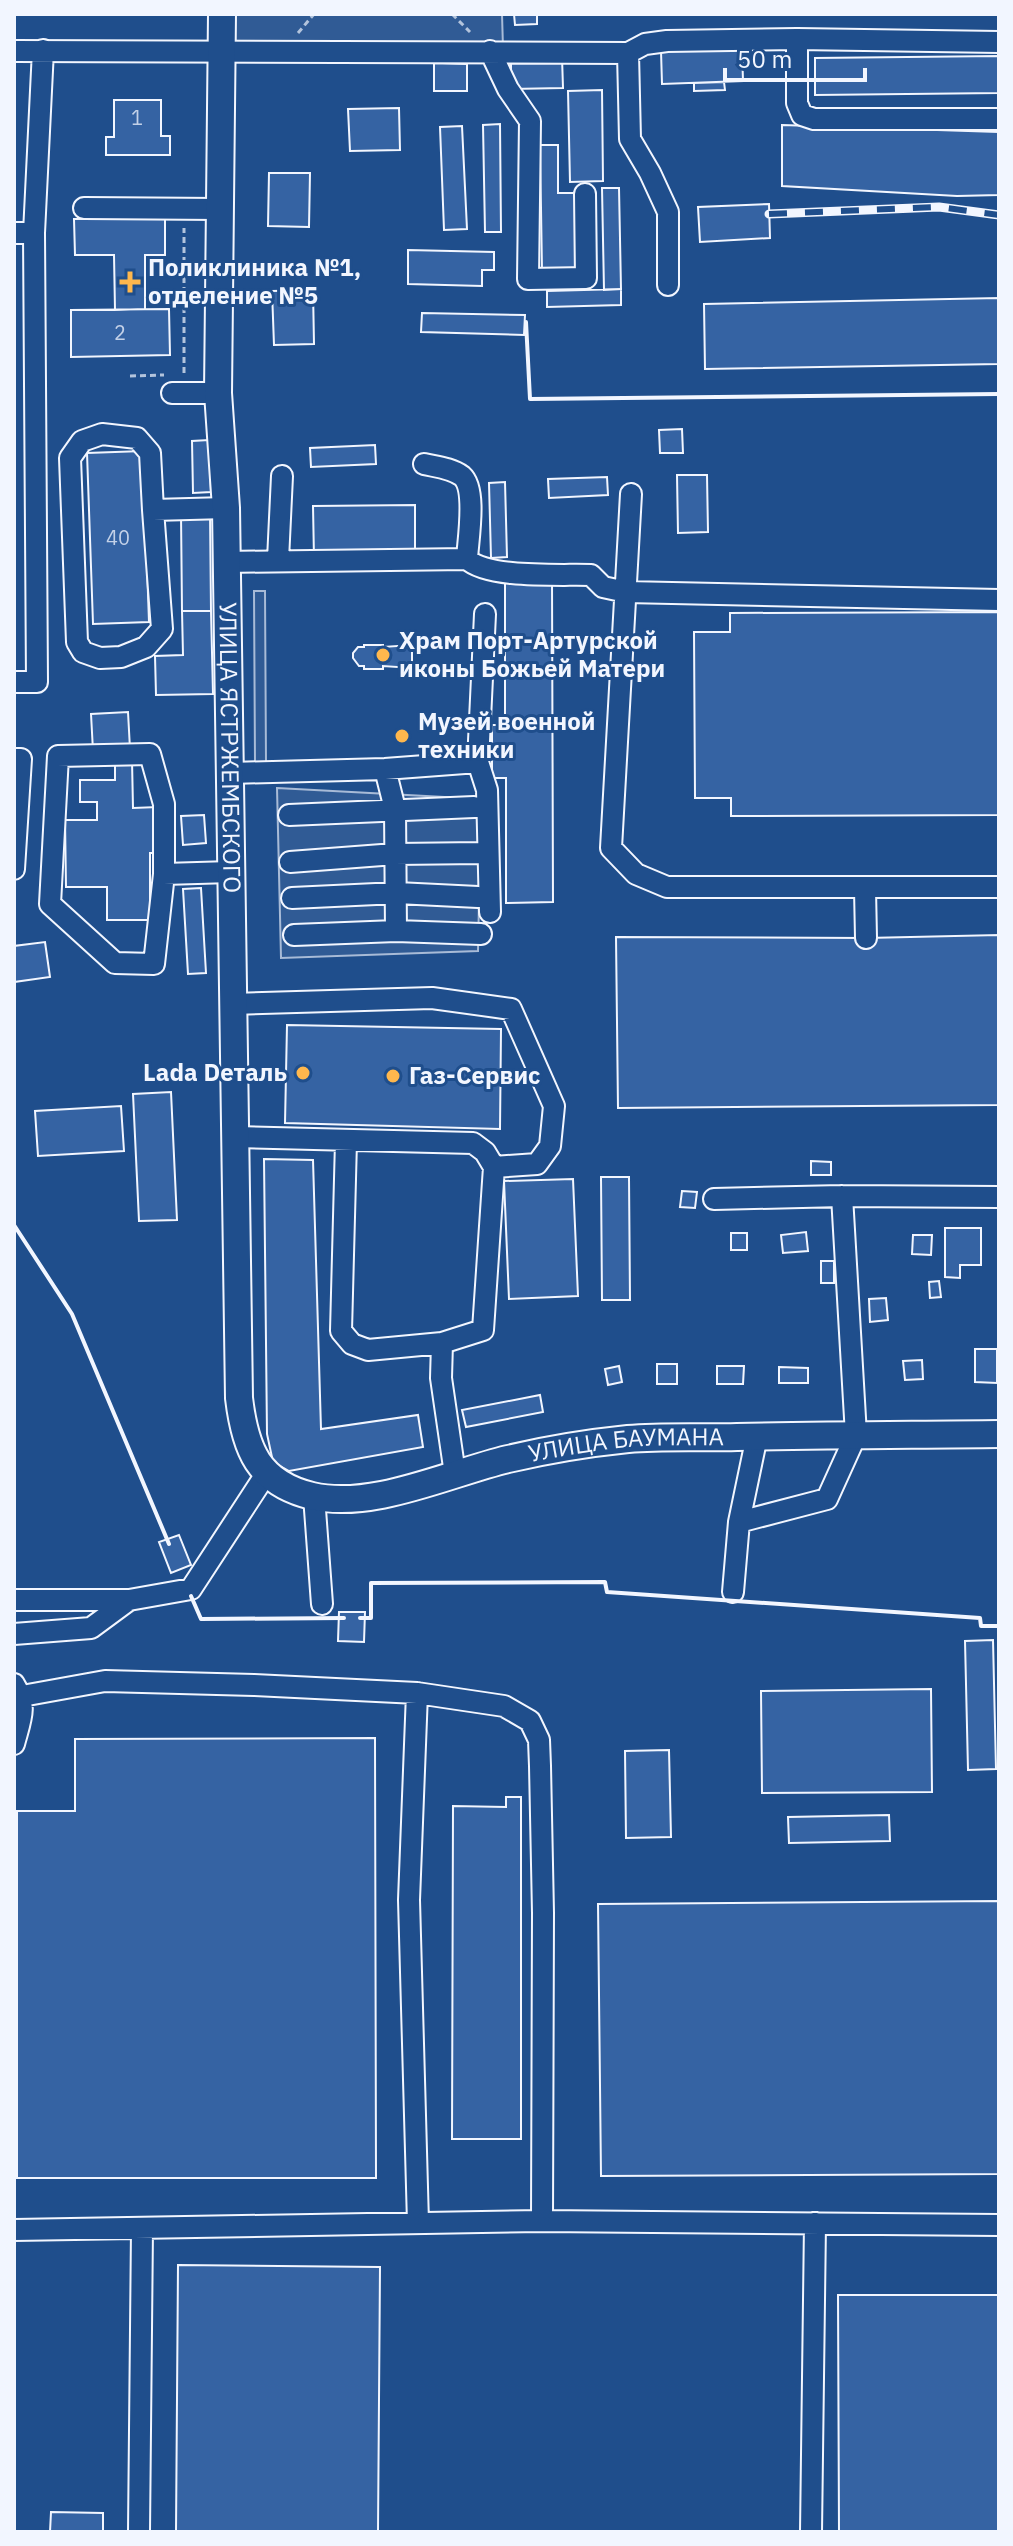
<svg xmlns="http://www.w3.org/2000/svg" width="1013" height="2546" font-family="'IBM Plex Sans',sans-serif">
  <style>
    .built { fill: #305b95; stroke: #a8bbd7; stroke-width: 2 }
    .building { fill: #3563a3; stroke: #f2f6ff; stroke-width: 2 }
    .lines { fill: none; stroke-linecap: round; stroke-linejoin: round }
    .minor-casing { stroke: #f2f6ff; stroke-width: 24 }
    .major-casing { stroke: #f2f6ff; stroke-width: 30 }
    .path { stroke: #b3c4dc; stroke-width: 3; stroke-dasharray: 6 4; stroke-linecap: butt }
    .minor { stroke: #1f4e8c; stroke-width: 20 }
    .major { stroke: #1f4e8c; stroke-width: 26 }
    .rail-casing { stroke: #f2f6ff; stroke-width: 9 }
    .rail { stroke: #1f4e8c; stroke-width: 6; stroke-dasharray: 18; stroke-linecap: butt }
    .wall { stroke: #f2f6ff; stroke-width: 4 }
    .poi-dot { fill: #ffb74d; stroke: #1f4e8c; stroke-width: 3 }
    .labels { text-anchor: middle; stroke-width: 6; stroke-linejoin: round; paint-order: stroke }
    .number-label { font-size: 20px; fill: #c3d1e8 }
    .poi-label { font-size: 24px; font-weight: bold; fill: #f2f6ff; stroke: #1f4e8c; text-anchor: start }
    .street-label { font-size: 24px; fill: #f2f6ff; stroke: #1f4e8c }
  </style>
  <rect width="100%" height="100%" fill="#1f4e8c"/>
  <!-- built -->
  <path class="built" d="M226 14H502L503 48H225Z
    M254 591H265L266 763H255Z
    M277 788 481 799 478 951 281 958Z"/>
  <!-- building -->
  <path class="building" d="M514 14H537V24L515 25Z
    M742 49 743 81 662 84 661 51Z
    M999 56V93L815 95V58Z
    M511 57H562L563 88 511 89Z
    M434 63 467 64V91H434Z
    M724 82 725 90 694 91V83Z
    M602 90 603 181 570 182 568 91Z
    M114 100H161V136H170V155H106V137H114Z
    M399 108 400 150 350 151 348 109Z
    M500 124 501 232H485L483 125Z
    M782 125 999 132V195L957 196 782 186Z
    M462 126 467 229 444 230 440 127Z
    M540 145H558V193H575L576 272H542Z
    M269 173H310L309 227 268 226Z
    M602 188H619L621 289 604 290Z
    M769 204 770 238 700 242 698 207Z
    M165 218V255H145V309L115 310 114 255H75L74 219Z
    M408 250 494 252V270H482V286L408 284Z
    M621 289V305L547 307V291Z
    M313 290 314 344 274 345 272 291Z
    M999 298V364L705 369 704 304Z
    M169 309 170 355 71 357V310Z
    M422 313 525 315 524 335 421 332Z
    M682 429 683 453H660L659 430Z
    M209 440 211 492 193 493 192 441Z
    M375 445 376 464 311 467 310 448Z
    M143 451 149 622 93 624 87 453Z
    M677 475H707L708 532 678 533Z
    M607 477 608 495 549 498 548 479Z
    M505 482 507 557 491 558 489 483Z
    M415 505V557L314 558 313 506Z
    M210 512 211 611H182L181 514Z
    M505 578H552L553 902 506 903V778H492V725H505Z
    M182 611H211L213 694 156 695 155 656 183 655Z
    M999 612V815L731 816V798H695L694 632H730V613Z
    M364 645H383V647L412 645V668L383 666V669H364V666H359L353 658V653L358 647H364Z
    M128 712 130 749 93 751 91 714Z
    M132 760 133 808 158 807 159 853H150V920H107V887H66L65 820H97V802H80V780H115V761Z
    M204 815 206 843 183 845 181 816Z
    M201 888 206 973 188 974 183 889Z
    M999 935V1105L618 1108 616 937 866 938Z
    M45 942 50 977 14 982V946Z
    M287 1025 501 1029 500 1129 285 1123Z
    M171 1092 177 1220 139 1221 133 1094Z
    M121 1106 124 1151 38 1156 35 1111Z
    M264 1159 313 1160 321 1429 418 1415 423 1447 289 1471 273 1462 267 1434Z
    M811 1161 831 1162V1175H811Z
    M601 1177H629L630 1300H602Z
    M573 1179 578 1296 509 1299 504 1181Z
    M682 1191 697 1192 695 1208 680 1207Z
    M945 1228H981V1265H960V1278L945 1277Z
    M806 1232 808 1251 783 1253 781 1235Z
    M731 1233H747V1250H731Z
    M913 1235H932L931 1255 912 1254Z
    M821 1261H834V1283H821Z
    M939 1281 941 1297 930 1298 929 1282Z
    M886 1298 888 1320 870 1322 869 1299Z
    M975 1349H997V1383L975 1382Z
    M922 1360 923 1379 905 1380 903 1361Z
    M657 1364H677V1384H657Z
    M619 1366 622 1382 608 1385 605 1369Z
    M717 1366H744L743 1384H717Z
    M779 1367 808 1368V1383H779Z
    M540 1395 543 1412 466 1427 462 1410Z
    M179 1535 191 1565 171 1573 159 1542Z
    M339 1612H365L364 1642 338 1641Z
    M993 1640 996 1769 968 1770 965 1641Z
    M931 1689 932 1792 762 1793 761 1691Z
    M375 1738 376 2178H17V1811H75V1739Z
    M669 1750 671 1837 626 1838 625 1751Z
    M506 1797H521V2139H452L453 1806 506 1807Z
    M889 1815 890 1841 789 1843 788 1817Z
    M999 1901V2174L601 2176 598 1904Z
    M178 2265 380 2267 378 2532H176Z
    M838 2295H999V2532H839Z
    M51 2512 103 2513V2532H50Z"/>
  <g class="lines">
    <defs>
      <path id="minor" d="M797 39V103L802 115 814 119H999
        M14 51 628 53 630 139 650 173 668 212V285
        M490 51 508 89 530 121 528 279 586 278 585 194
        M628 53 645 44 667 41 797 39 999 42
        M84 208 219 209
        M14 233H34L43 50
        M172 393H218
        M631 494 611 848 636 874 667 887H999
        M153 510 162 629 146 647 121 657 100 658 83 652 77 642 70 458 82 441 102 434 137 438 150 453 153 510 226 508
        M467 559C488 579 561 574 591 575L603 587 626 592 999 600
        M278 560 282 476
        M225 562 467 559C468 540 477 489 462 476 451 468 437 467 424 464
        M14 682H37L34 233
        M14 759H21L14 869
        M478 762 487 790 490 912
        M385 769 395 809 396 931
        M230 773 385 769 478 762 485 614
        M289 815 474 807
        M290 862 395 854 481 853
        M164 874 154 964 115 963 50 904 58 756 150 754 164 804V874L231 872
        M865 889 866 938
        M292 898 397 893 478 897
        M294 935 396 931 481 934
        M233 1004 432 998 511 1009 554 1106 550 1146 537 1164 494 1167
        M235 1137 473 1143 485 1152 494 1167 483 1330 442 1343 441 1378 455 1474
        M346 1141 341 1331 352 1344 368 1350 442 1343
        M714 1199 842 1196 999 1197
        M314 1496 322 1604
        M739 1522 757 1436
        M733 1592 739 1522 827 1499 856 1435 842 1196
        M14 1600H129L191 1589 266 1474
        M14 1634 91 1628 129 1600
        M14 1684C28 1706 20 1721 14 1744
        M417 1693 409 1900 418 2223
        M22 1696 105 1681 254 1685 417 1693 504 1706 530 1721 539 1740 540 1766 543 1913 542 2221
        M14 2230 542 2221 999 2225
        M139 2532 142 2228
        M811 2532 815 2223"/>
      <g id="major">
        <path id="s1" d="M222 14 218 393 226 508 239 1398C245 1449 258 1483 312 1496 373 1510 449 1473 508 1459 546 1450 589 1443 628 1439 664 1436 701 1438 737 1437 825 1435 912 1435 999 1434"/>
      </g>
    </defs>
    <!-- minor casing -->
    <use href="#minor" class="minor-casing"/>
    <!-- major casing -->
    <use href="#major" class="major-casing"/>
    <!-- path -->
    <path class="path" d="M452 14 470 32
      M298 33 314 14
      M159 297 184 306
      M184 373V228
      M130 376 164 375"/>
    <!-- minor -->
    <use href="#minor" class="minor"/>
    <!-- major -->
    <use href="#major" class="major"/>
    <defs>
      <path id="rail" d="M769 214 939 207 999 215"/>
    </defs>
    <!-- rail casing -->
    <use href="#rail" class="rail-casing"/>
    <!-- rail -->
    <use href="#rail" class="rail"/>
    <!-- wall -->
    <path class="wall" d="M526 322 530 399 999 394
      M14 1225 72 1314 169 1544
      M191 1596 201 1619 344 1618
      M360 1618H371V1583L605 1582 607 1592 980 1618 981 1626H999"/>
  </g>
  <!-- markers -->
  <g class="poi-dot">
    <path d="M126 270h8v8h8v8h-8v8h-8v-8h-8v-8h8z"/>
    <circle cx="383" cy="655" r="8"/>
    <circle cx="402" cy="736" r="8"/>
    <circle cx="303" cy="1073" r="8"/>
    <circle cx="393" cy="1076" r="8"/>
  </g>
  <g class="labels">
    <!-- number labels -->
    <g class="number-label">
      <text x="137" y="125">1</text>
      <text x="120" y="340">2</text>
      <text x="118" y="545">40</text>
    </g>
    <!-- poi labels -->
    <g class="poi-label">
      <text x="148" y="276">Поликлиника №1,<tspan x="148" dy="28">отделение №5</tspan></text>
      <text x="399" y="649">Храм Порт-Артурской<tspan x="399" dy="28">иконы Божьей Матери</tspan></text>
      <text x="418" y="730">Музей военной<tspan x="418" dy="28">техники</tspan></text>
      <text x="287" y="1081" text-anchor="end">Lada Dеталь</text>
      <text x="409" y="1084">Газ-Сервис</text>
    </g>
    <!-- street labels -->
    <g class="street-label">
      <text dy="8" stroke="none"><textPath href="#s1" startOffset="734">УЛИЦА ЯСТРЖЕМБСКОГО</textPath></text>
      <text dy="8" stroke="none"><textPath href="#s1" startOffset="1838">УЛИЦА БАУМАНА</textPath></text>
    </g>
  </g>
  <!-- border -->
  <rect width="1013" height="2546" fill="none" stroke="#f2f6ff" stroke-width="32"/>
  <!-- scale -->
  <path d="M725 68v12h140v-12" fill="none" stroke="#f2f6ff" stroke-width="4"/>
  <text x="737" y="68" font-size="24" fill="#f2f6ff" stroke="#1f4e8c" stroke-width="6" paint-order="stroke">50 m</text>
</svg>
